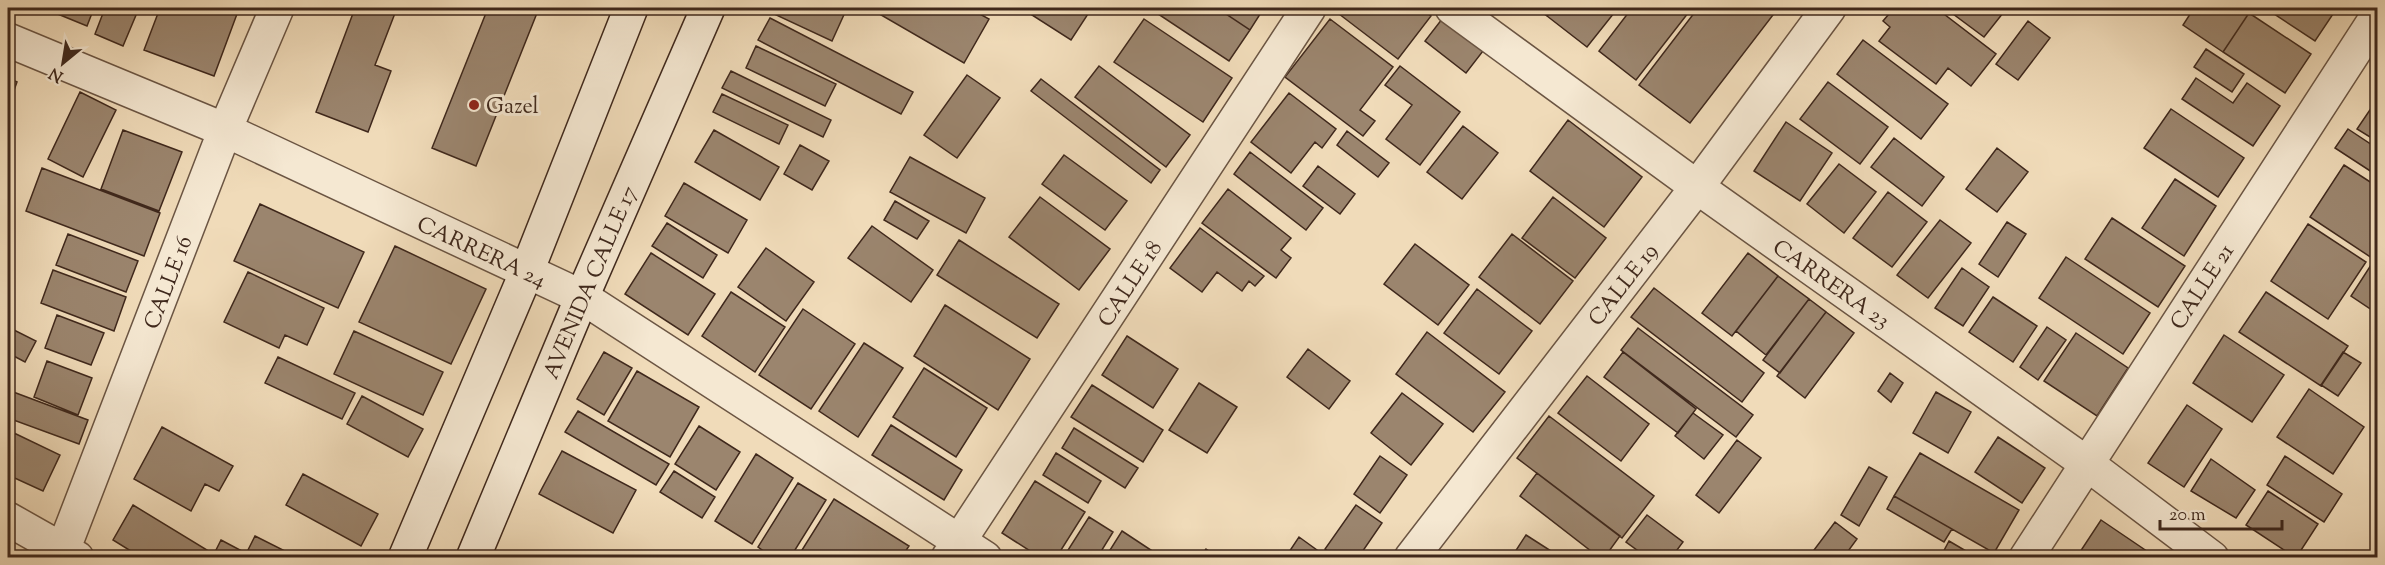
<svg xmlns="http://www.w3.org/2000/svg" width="2385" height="565" font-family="'Sorts Mill Goudy',serif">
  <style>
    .building { fill: #9b856e; stroke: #3f281c; stroke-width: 1.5 }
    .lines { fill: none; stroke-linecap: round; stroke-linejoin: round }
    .minor-casing { stroke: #6b5543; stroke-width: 36 }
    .secondary-casing { stroke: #3f281c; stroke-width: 36 }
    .minor { stroke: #f5e8d2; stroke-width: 33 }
    .secondary { stroke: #f5e8d2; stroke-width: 33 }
    .poi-dot { fill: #8f2418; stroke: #f5e8d2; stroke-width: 2 }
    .labels { text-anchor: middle; stroke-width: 6; stroke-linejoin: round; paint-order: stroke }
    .poi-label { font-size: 22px; fill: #3f281c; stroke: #f5e8d2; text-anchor: start }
    .street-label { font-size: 22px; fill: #3f281c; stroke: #f5e8d2 }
  </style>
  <rect width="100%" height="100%" fill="#f0dbb9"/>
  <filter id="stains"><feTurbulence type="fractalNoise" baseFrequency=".00333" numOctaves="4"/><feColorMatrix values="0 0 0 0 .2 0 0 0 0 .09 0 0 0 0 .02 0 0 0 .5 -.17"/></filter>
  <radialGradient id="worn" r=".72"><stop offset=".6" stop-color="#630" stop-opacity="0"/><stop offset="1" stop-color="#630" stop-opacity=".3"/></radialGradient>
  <!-- building -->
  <path class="building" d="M49 8H94L87 26 48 10Z
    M105 8H139L123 46 95 34Z
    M160 8H221L237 14 214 76 144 50Z
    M355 8H397L375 65 391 71 368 132 316 112Z
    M488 8H539L476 166 432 148Z
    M777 8H847L832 41 774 14Z
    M869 8H969L989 19 964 63Z
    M1021 8H1079L1088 14 1071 40Z
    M1149 8H1217L1250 30 1229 61Z
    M1217 8H1264L1250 30Z
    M1344 8H1420L1431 16 1398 59 1339 14Z
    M1536 8H1554L1547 16Z
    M1554 8H1618L1587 47 1547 16Z
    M1632 8H1692L1636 80 1599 51Z
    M1698 8H1763L1773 15 1690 123 1639 85Z
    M1772 8H1784L1779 14Z
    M1894 8H1936L1996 54 1971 86 1948 68 1936 84 1879 41 1890 27 1883 21Z
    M1945 8H2007L1984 37Z
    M2194 8H2241L2249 13 2223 52 2183 25Z
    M2265 8H2337L2315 41Z
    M1449 10 1490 42 1466 73 1425 41Z
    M2249 13 2311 54 2285 93 2223 52Z
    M770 18 913 92 901 114 758 40Z
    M1144 19 1232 78 1203 122 1114 62Z
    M1330 19 1393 67 1360 110 1375 121 1363 136 1285 77Z
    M2028 21 2050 38 2018 80 1996 64Z
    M1863 40 1948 104 1921 139 1837 74Z
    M756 46 836 84 825 106 746 68Z
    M2206 49 2244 74 2232 92 2194 67Z
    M1099 66 1190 135 1166 167 1075 97Z
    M1400 66 1460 112 1420 165 1386 139 1412 105 1385 85Z
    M731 71 831 120 823 137 722 88Z
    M967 75 1000 98 957 158 924 135Z
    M8 78 17 82 8 107Z
    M2196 78 2233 103 2247 83 2280 106 2253 146 2182 99Z
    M1041 79 1160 170 1151 183 1031 91Z
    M1828 82 1888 127 1860 164 1800 119Z
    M80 92 116 110 83 177 48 159Z
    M1289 93 1336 129 1322 148 1315 142 1291 173 1251 142Z
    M722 94 788 125 779 144 713 112Z
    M2378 98V142L2357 129Z
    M2171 109 2244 158 2218 197 2144 148Z
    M1568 120 1642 177 1604 227 1530 171Z
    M1786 122 1832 153 1800 201 1754 171Z
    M1463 126 1498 153 1462 199 1427 172Z
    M2348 129 2378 149V176L2335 148Z
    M123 130 182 152 159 211 101 189Z
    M714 130 779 167 760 200 695 162Z
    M1347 131 1389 163 1378 177 1337 145Z
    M1894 138 1944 177 1922 206 1871 167Z
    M800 145 829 161 812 190 784 174Z
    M1997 148 2028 172 1997 212 1966 189Z
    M1250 152 1323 208 1306 230 1234 174Z
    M1064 155 1127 201 1105 230 1042 184Z
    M910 157 985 198 966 233 890 192Z
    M1839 164 1876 192 1844 233 1807 204Z
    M2344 165 2378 187V262L2310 217Z
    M1318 166 1355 194 1340 214 1303 186Z
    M42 168 160 213 144 256 26 211Z
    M2175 179 2216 206 2184 256 2142 228Z
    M684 183 747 220 728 253 665 216Z
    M1228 189 1291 238 1281 250 1291 258 1276 278 1202 223Z
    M1888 192 1927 222 1892 267 1853 238Z
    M1040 197 1110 249 1079 290 1009 237Z
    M1553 197 1606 238 1575 278 1522 238Z
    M895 201 929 221 917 239 884 220Z
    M260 204 364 252 338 308 234 261Z
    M2112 218 2185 266 2158 307 2085 259Z
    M1940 220 1971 243 1928 298 1897 275Z
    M2007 222 2026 234 1998 277 1979 264Z
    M667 223 717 255 703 278 652 246Z
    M2308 224 2366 262 2328 319 2271 281Z
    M872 226 933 270 911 302 848 258Z
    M1200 228 1264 276 1255 286 1249 281 1242 291 1217 272 1202 292 1170 268Z
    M68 234 138 261 126 292 56 265Z
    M1512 234 1573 281 1540 324 1479 277Z
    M959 240 1059 304 1037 338 937 275Z
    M1415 244 1469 285 1438 325 1384 284Z
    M395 246 486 289 451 364 359 322Z
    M766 248 814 282 786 321 738 287Z
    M651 253 715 294 688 335 625 294Z
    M1748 253 1778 276 1732 336 1702 313Z
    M2066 257 2150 313 2123 354 2039 298Z
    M2371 265 2378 269V314L2351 296Z
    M1962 268 1989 287 1963 326 1935 308Z
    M53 270 126 297 114 331 41 303Z
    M248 272 324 308 307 345 285 335 279 348 224 322Z
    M1778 276 1809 299 1766 355 1736 331Z
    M1654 288 1764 373 1742 402 1631 317Z
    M1477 289 1532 331 1499 374 1444 333Z
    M731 292 785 327 755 372 702 336Z
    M2266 292 2348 346 2321 386 2239 332Z
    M1993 297 2037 326 2013 362 1969 332Z
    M1809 299 1826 312 1780 373 1763 360Z
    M945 305 1030 359 998 410 914 356Z
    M803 309 855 344 811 409 759 375Z
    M1826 312 1854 333 1805 398 1777 376Z
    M57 315 104 333 91 365 45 348Z
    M8 327 36 341 25 362 8 353Z
    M2047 327 2066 340 2038 380 2020 367Z
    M1638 328 1753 415 1736 437 1621 350Z
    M354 331 443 372 423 415 334 374Z
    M1427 332 1505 392 1473 432 1396 374Z
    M2076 333 2128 368 2097 416 2044 381Z
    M2224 335 2284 375 2252 422 2193 383Z
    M1127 336 1178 369 1153 408 1102 375Z
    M864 343 903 368 858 437 819 411Z
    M1308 349 1350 381 1329 409 1287 377Z
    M604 352 632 368 604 415 577 399Z
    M1623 352 1696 409 1678 433 1604 377Z
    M2343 352 2361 363 2338 396 2321 385Z
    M278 357 355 393 342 419 265 383Z
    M47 361 92 378 78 415 34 397Z
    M924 368 987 408 956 457 893 417Z
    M637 371 699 407 670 457 608 421Z
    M1890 373 1903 383 1891 402 1878 391Z
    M1587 376 1649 424 1621 461 1558 413Z
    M1199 383 1237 407 1207 453 1169 430Z
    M1092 385 1163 430 1143 462 1071 417Z
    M2309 389 2364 427 2333 474 2277 437Z
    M8 390 88 420 79 444 8 418Z
    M1936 392 1971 412 1948 453 1913 433Z
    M1402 393 1443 424 1411 465 1371 433Z
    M362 396 423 429 408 457 347 424Z
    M2187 405 2222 429 2184 487 2148 463Z
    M578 411 669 464 656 485 565 432Z
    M1693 413 1723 435 1704 459 1675 436Z
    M1549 416 1654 496 1622 538 1517 458Z
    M891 425 962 470 944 500 872 455Z
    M699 426 740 452 716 490 675 464Z
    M162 427 233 466 219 491 205 484 191 511 134 479Z
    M1074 428 1138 468 1125 488 1062 448Z
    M14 433 60 455 43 491 8 475V446Z
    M1998 437 2045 468 2022 503 1975 472Z
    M1737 440 1761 458 1719 513 1696 495Z
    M562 451 636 490 613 533 539 494Z
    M1056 453 1101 481 1088 503 1043 475Z
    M1920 453 2019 510 1994 553 1894 496Z
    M756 454 793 478 752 544 715 521Z
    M1380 456 1407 475 1380 513 1354 494Z
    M2285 456 2342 494 2324 522 2267 485Z
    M2211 459 2255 490 2236 518 2191 491Z
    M1869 467 1887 477 1859 526 1841 515Z
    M674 471 715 497 702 518 660 492Z
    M1537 473 1620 536 1604 558H1600L1520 496Z
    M303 474 378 514 361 546 286 505Z
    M1035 481 1085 512 1056 558H1041L1002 533Z
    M798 483 826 500 790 558H773L758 547Z
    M2268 491 2318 524 2296 558 2246 525Z
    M1894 496 1952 529 1944 542 1887 509Z
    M834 499 909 546 901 558H797Z
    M133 505 207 550 203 558H142L113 540Z
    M1356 505 1382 523 1358 558H1337L1325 549Z
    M1647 515 1683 542 1671 558H1648L1626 542Z
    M1089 517 1113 532 1097 558H1063Z
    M2101 520 2157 558H2076Z
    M1835 522 1857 539 1843 558H1808Z
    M1122 531 1163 558H1105Z
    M1526 535 1562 558H1511Z
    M255 536 285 551 281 558H244Z
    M1299 537 1328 558H1285Z
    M221 540 242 551 238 558H212Z
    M1949 541 1978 558H1940Z
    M1206 549 1219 558H1200Z"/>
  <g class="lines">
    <defs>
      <path id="minor" d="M1452 8 1697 187 2086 463 2212 558
        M8 40 225 130 582 297 985 558
        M8 519 77 558
        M60 558 225 130 277 8
        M948 558 1309 8
        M1411 558 1697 187 1829 8
        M2026 558 2378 15"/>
      <path id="secondary" d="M405 558 527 271 631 8
        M473 558 582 297 708 8"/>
    </defs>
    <!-- minor casing -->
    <use href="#minor" class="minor-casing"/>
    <!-- secondary casing -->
    <use href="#secondary" class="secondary-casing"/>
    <!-- minor -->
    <use href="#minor" class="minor"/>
    <!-- secondary -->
    <use href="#secondary" class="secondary"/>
  </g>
  <!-- markers -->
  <circle class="poi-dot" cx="474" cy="105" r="6"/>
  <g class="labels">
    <!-- poi labels -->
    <g class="poi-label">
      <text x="486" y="113">Gazel</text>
    </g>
    <!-- street labels -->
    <g class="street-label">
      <text transform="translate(482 251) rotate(25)" y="8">CARRERA 24</text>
      <text transform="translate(167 282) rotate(-69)" y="8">CALLE 16</text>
      <text transform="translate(589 282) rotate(-67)" y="8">AVENIDA CALLE 17</text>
      <text transform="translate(1129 283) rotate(-57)" y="8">CALLE 18</text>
      <text transform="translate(1832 283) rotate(35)" y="8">CARRERA 23</text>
      <text transform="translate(1622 284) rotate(-52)" y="8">CALLE 19</text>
      <text transform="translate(2201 286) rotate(-57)" y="8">CALLE 21</text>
    </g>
  </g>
  <!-- margin -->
  <rect width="2385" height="565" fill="none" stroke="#f0dbb9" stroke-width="30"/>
  <rect x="9" y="9" width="2367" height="547" fill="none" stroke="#3f281c" stroke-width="3"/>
  <rect x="15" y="15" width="2355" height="535" fill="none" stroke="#3f281c" stroke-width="1.5"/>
  <!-- north arrow -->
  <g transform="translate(63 63) rotate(210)" stroke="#f5e8d2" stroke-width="4.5" paint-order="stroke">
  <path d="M0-4.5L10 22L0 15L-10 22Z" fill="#3f281c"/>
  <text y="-9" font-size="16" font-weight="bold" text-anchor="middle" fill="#3f281c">N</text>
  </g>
  <!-- scale -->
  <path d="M2160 520v9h122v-9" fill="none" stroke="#3f281c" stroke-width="3"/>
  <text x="2169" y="520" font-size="18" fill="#3f281c" stroke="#f5e8d2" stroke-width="4.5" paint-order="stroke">20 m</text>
  <rect width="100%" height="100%" filter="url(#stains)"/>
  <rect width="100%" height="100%" fill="url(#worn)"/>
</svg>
